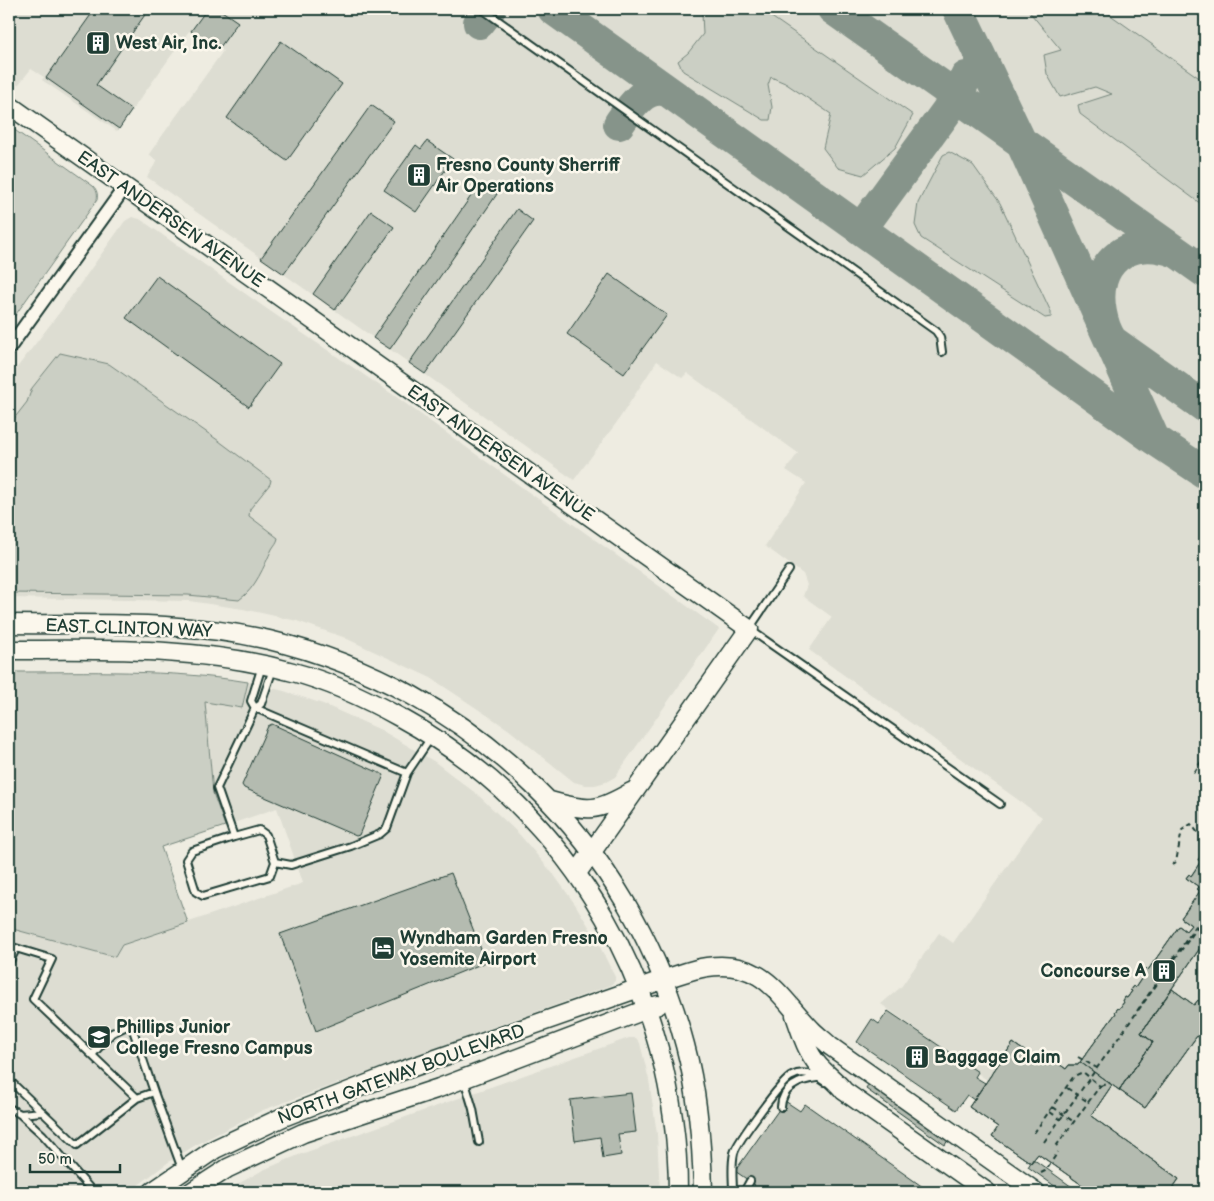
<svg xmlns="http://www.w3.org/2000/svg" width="1214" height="1201" font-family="'Balsamiq Sans',sans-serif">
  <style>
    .built { fill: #ddddd2 }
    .green { fill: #cbcfc4; stroke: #75867c }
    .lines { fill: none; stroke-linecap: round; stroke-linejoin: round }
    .taxiway { stroke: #86948a; stroke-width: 32 }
    .building { fill: #b4bbb0; stroke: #1f3d34 }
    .lane-casing { stroke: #1f3d34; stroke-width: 10 }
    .street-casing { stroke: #1f3d34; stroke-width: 16 }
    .secondary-casing { stroke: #1f3d34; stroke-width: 21 }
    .path { stroke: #1f3d34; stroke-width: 2; stroke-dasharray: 5 4; stroke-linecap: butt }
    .lane { stroke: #fbf7ec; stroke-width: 6 }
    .street { stroke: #fbf7ec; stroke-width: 12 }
    .secondary { stroke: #fbf7ec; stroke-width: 18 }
    .labels { text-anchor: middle; stroke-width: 5; stroke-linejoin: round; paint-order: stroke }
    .poi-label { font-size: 18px; font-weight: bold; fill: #1f3d34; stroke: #fbf7ec; text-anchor: start }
    .street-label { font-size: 18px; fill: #1f3d34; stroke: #fbf7ec }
  </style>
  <rect width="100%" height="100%" fill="#eeece1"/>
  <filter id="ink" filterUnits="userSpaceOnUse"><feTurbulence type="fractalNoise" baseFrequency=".02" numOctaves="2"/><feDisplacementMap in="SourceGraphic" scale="10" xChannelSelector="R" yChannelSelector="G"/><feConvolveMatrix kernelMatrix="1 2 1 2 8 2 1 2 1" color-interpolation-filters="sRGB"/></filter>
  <g filter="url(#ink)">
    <!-- built -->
    <path class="built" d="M9 9H1205V1192H1143L881 1004 901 987 939 933 953 943 1042 817 809 650 832 617 803 596 807 585 803 574 765 546 806 483 786 470 798 453 687 373 682 378 657 361 617 422 574 480 147 177 157 161 149 154 223 51 189 31 117 131 42 80 44 77 31 69 18 85 9 79Z
      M132 217 140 219 267 309 395 396 719 629 615 777 606 782 595 785H585L574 782 508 729 431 678 343 637 297 621 243 609 189 601 9 598V378L63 308 125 221Z
      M248 682 284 691 323 704 381 730 435 762 478 795 519 834 554 875 575 904 594 935 615 977V981L609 986 263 1110 194 1146 170 1161 129 1192H9V928L115 957 122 945 303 883 277 808 225 826 213 793 205 701 242 708Z
      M629 1038H636L640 1043 649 1080 657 1134 660 1192H224L263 1170 301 1154Z"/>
    <!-- green -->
    <path class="green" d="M695 9H760L913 115 895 148 863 175 838 168 823 148 831 114 785 83 771 77 768 85 772 107 770 120H764L683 71 678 61 688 53 703 34 702 14Z
      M1027 9H1102L1205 82V207L1080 114 1078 105 1112 94 1095 87 1060 97 1047 74 1044 55 1061 50Z
      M9 126 93 186C97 190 98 194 97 200L9 324Z
      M949 152 973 165 1000 203 1051 312V317L1045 318 921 238 915 225 918 203 943 155Z
      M60 353 109 364 219 441 271 480 270 484 250 509 249 516 278 538C277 543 275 544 272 549 264 566 256 588 239 600L188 595 9 593V425L27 402 32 388Z
      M9 672C89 672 168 669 248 682L242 708 205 702 213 793 225 826 161 847 188 923 122 945 115 957 9 928Z"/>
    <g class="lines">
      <!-- taxiway -->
      <path class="taxiway" d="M553 9 1154 439 1205 473
        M833 9 1205 272
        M958 9 1021 142 1154 439
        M479 23 490 9
        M619 124C630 108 645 84 667 91
        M861 229 957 97 966 77
        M1176 252C1129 233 1091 263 1101 313 1103 324 1106 333 1112 341L1205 407"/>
    </g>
    <!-- building -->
    <path class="building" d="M95 9H149L96 85 132 110 119 129 46 78Z
      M207 9H219L238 22 218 50 191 31Z
      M281 41 342 84 287 161 227 118Z
      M371 105 394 121 284 274 261 258Z
      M427 141 453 159 416 212 384 190 416 145 421 149Z
      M480 183 497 194 390 349 373 338Z
      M517 209 533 221 425 374 409 363Z
      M371 211 394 227 335 310 313 294Z
      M609 274 667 315 624 374 567 334Z
      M157 276 280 364 249 407 126 318Z
      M272 724 384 775 359 835 356 836 244 788 242 785 268 726Z
      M1205 854V941L1141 1033 1153 1042 1119 1090 1080 1062 1116 1013 1115 1012 1118 1008 1119 1009 1124 1002 1123 1001 1125 997 1127 998 1132 991 1130 990 1133 986 1135 988 1145 973 1143 972 1146 968 1148 970 1179 926 1186 931 1191 925 1181 918 1200 891 1197 889 1199 887 1186 878 1189 874 1191 876 1201 861 1198 860 1201 855 1204 857Z
      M1205 854V941L1141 1033 1153 1042 1119 1090 1112 1085 1091 1116 1179 1179 1170 1192H1092L1038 1154 1031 1163 992 1136 998 1127 969 1107 1013 1043 1043 1064 1048 1056 1066 1069 1069 1065H1078L1116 1013 1115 1012 1118 1008 1119 1009 1124 1002 1123 1001 1125 997 1127 998 1132 991 1130 990 1133 986 1135 988 1145 973 1143 972 1146 968 1148 970 1179 926 1186 931 1191 925 1181 918 1200 891 1197 889 1199 887 1186 878 1189 874 1191 876 1201 861 1198 860 1201 855 1204 857Z
      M451 873 486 962 316 1031 280 934Z
      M1172 989 1194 1005 1198 1000 1205 1006V1042L1197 1036 1145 1108 1119 1090 1153 1042 1141 1033Z
      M1172 989 1194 1005 1198 1000 1205 1006V1042L1197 1036 1145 1108 1119 1090 1153 1042 1141 1033Z
      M888 1011 978 1072 975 1077 985 1083 974 1100 967 1095 956 1110 857 1042 872 1019 879 1024Z
      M1013 1043 1043 1064 1048 1056 1066 1069 1069 1065H1078L1080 1062 1112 1085 1091 1116 1179 1179 1170 1192H1092L1038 1154 1031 1163 992 1136 998 1127 969 1107Z
      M869 1084 948 1140 945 1145 866 1089Z
      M631 1093 636 1132 618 1134 621 1155 603 1158 600 1137 575 1141 570 1100Z
      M785 1101 800 1111 805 1104 930 1192H750L755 1185 735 1171Z
      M1033 1159 1079 1192H1063L1028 1167Z
      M1013 1186 1022 1192 1010 1191Z"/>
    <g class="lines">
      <defs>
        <path id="lane" d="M482 9 936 331 940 337 942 352
          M789 570 749 629 1000 804
          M262 666 251 701 255 708 261 704 273 669
          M234 837 259 830 266 835 275 862 270 876 203 896 196 892 186 860 192 851 234 837 217 788 255 708 407 773 430 739
          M275 862 291 865 351 846 380 834 387 828 407 773
          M9 946 52 959 33 999 137 1098 154 1092 182 1169
          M9 963 16 949
          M92 1055 112 1033 131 1024 154 1092
          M464 1079 473 1109 479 1142
          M9 1080 77 1145 137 1098
          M781 1107C782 1087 800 1080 817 1078
          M9 1108 20 1114 42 1112
          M20 1114 43 1135 93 1192
          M733 1192C733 1180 731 1166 734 1153 737 1142 782 1080 792 1076 803 1070 815 1075 825 1082
          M744 1192 750 1181"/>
        <path id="street" d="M9 348 125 187"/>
        <path id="secondary" d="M9 105 749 629 577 873
          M9 624C96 625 184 620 269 640 471 688 632 844 685 1045 698 1093 702 1143 703 1192
          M9 650C104 650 200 646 293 672 331 682 367 699 401 718 574 812 678 997 678 1192
          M550 801C589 811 595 813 631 792
          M795 1015C802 1035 808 1057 824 1071 831 1078 838 1083 844 1091L987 1192
          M152 1192 215 1149 283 1117 393 1074 662 980C676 976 692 969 707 967 764 959 779 997 813 1031 818 1036 825 1041 830 1046L1036 1192
          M191 1192 228 1168 303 1133 439 1088 658 1005"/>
      </defs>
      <!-- lane casing -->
      <use href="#lane" class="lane-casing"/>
      <!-- street casing -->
      <use href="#street" class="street-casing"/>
      <!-- secondary casing -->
      <use href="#secondary" class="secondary-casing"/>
      <!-- path -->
      <path class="path" d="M1194 773 1204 757 1205 758
        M1172 865 1176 862 1182 830 1191 824 1205 842
        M1137 1011 1205 913
        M1078 1057 1097 1068
        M1100 1086 1110 1083
        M1067 1088 1088 1102
        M1053 1107 1074 1122
        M1050 1112 1060 1119
        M1034 1133 1074 1076 1083 1072 1100 1086 1054 1149
        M1044 1142 1205 917
        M1041 1173 1045 1171 1058 1152"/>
      <!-- lane -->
      <use href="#lane" class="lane"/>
      <!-- street -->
      <use href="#street" class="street"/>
      <!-- secondary -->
      <use href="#secondary" class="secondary"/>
    </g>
  </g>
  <!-- icons -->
  <defs>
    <symbol id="building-square" viewBox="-11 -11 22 22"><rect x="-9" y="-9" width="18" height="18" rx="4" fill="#1f3d34" stroke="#fbf7ec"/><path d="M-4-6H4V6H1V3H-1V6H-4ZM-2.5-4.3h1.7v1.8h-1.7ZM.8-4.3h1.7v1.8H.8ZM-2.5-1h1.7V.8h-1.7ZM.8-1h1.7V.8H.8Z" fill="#fff"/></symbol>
    <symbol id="hotel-square" viewBox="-11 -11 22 22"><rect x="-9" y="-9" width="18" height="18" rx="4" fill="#1f3d34" stroke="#fbf7ec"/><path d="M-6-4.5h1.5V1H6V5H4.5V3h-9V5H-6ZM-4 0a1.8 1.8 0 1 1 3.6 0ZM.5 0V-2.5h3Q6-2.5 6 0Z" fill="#fff"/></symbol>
    <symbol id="school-square" viewBox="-11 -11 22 22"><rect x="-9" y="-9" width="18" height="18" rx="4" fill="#1f3d34" stroke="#fbf7ec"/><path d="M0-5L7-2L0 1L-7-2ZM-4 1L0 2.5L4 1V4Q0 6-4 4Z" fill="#fff"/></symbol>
  </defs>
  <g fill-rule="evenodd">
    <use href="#building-square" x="84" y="29" width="28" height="28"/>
    <use href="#building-square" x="405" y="161" width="28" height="28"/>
    <use href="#hotel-square" x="369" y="934" width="28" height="28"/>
    <use href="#building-square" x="1150" y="957" width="28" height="28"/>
    <use href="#school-square" x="85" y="1023" width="28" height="28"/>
    <use href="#building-square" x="903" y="1043" width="28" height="28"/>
  </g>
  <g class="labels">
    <!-- poi labels -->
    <g class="poi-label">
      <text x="116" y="49">West Air, Inc.</text>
      <text x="436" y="171">Fresno County Sherriff<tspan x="436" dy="21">Air Operations</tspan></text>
      <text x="400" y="944">Wyndham Garden Fresno<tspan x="400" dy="21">Yosemite Airport</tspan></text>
      <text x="1146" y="977" text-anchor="end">Concourse A</text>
      <text x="116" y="1033">Phillips Junior<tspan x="116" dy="21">College Fresno Campus</tspan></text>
      <text x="934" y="1063">Baggage Claim</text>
    </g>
    <!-- street labels -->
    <g class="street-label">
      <text transform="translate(171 219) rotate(35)" y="6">EAST ANDERSEN AVENUE</text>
      <text transform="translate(501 453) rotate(35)" y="6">EAST ANDERSEN AVENUE</text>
      <text transform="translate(129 628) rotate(2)" y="6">EAST CLINTON WAY</text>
      <text transform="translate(401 1074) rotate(-20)" y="6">NORTH GATEWAY BOULEVARD</text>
    </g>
  </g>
  <!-- margin -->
  <rect width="1214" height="1201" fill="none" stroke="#fbf7ec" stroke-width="30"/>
  <rect x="15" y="15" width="1184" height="1171" fill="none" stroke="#1f3d34" stroke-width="2" filter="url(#ink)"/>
  <!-- scale -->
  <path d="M30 1164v8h90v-8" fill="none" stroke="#1f3d34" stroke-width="2.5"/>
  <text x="38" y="1164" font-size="15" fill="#1f3d34" stroke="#fbf7ec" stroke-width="4" paint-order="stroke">50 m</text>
</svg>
